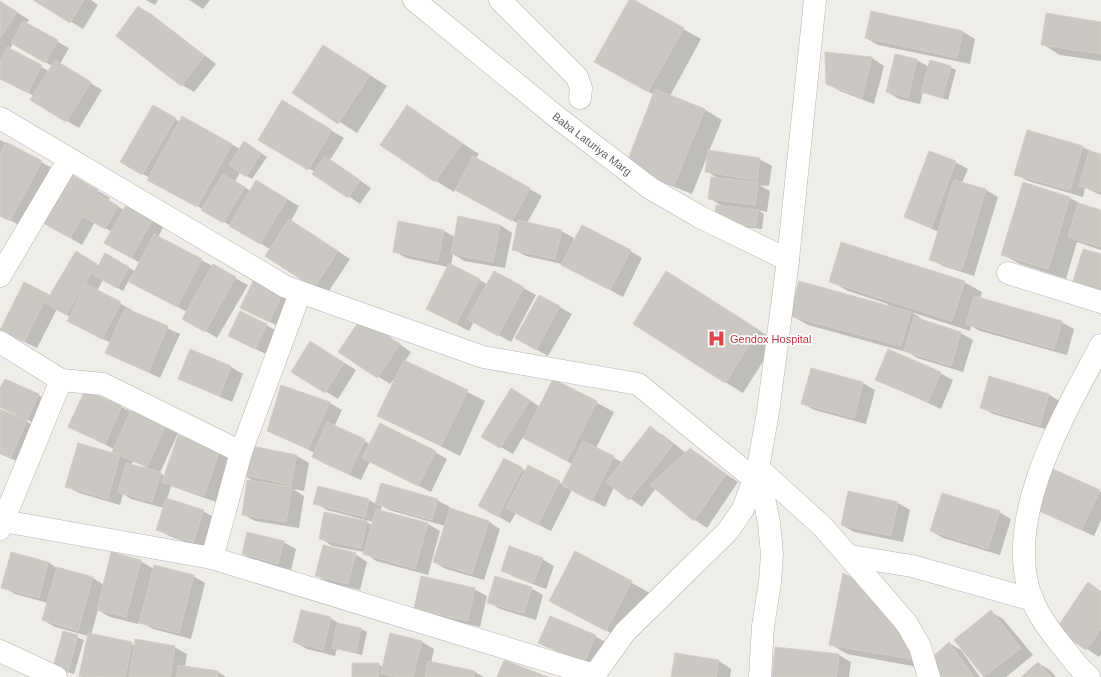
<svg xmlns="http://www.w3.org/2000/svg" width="1101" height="677" font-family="Arial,sans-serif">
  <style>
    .shadow { fill: #0003; fill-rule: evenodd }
    .building { fill: #cbc8c4; stroke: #d3cec7 }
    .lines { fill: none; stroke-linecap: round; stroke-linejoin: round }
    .minor-casing { stroke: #b3b5b8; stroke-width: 23 }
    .minor { stroke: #fff; stroke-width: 22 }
    .labels { text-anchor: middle; stroke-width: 3.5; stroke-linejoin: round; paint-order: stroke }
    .street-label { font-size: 11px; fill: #5f6366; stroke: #fff }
    .health-label { font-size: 11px; fill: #be3a42; stroke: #fff; text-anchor: start }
  </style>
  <rect width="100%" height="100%" fill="#efede8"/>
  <!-- shadow -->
  <path class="shadow" d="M35 0H91L98 5 83 29Z
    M146 0H158L155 5Z
    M189 0H210L203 9Z
    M630 0 701 39 670 96 704 109 722 120 709 151 759 159 772 166 769 186 759 185 770 191 767 212 758 210 764 214 762 229 721 225 724 207 709 198 719 179 706 171 707 157 692 194 645 175 654 95 596 61Z
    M0 1 29 20 26 24 69 48 60 64 102 90 79 128 31 100 34 96 0 78ZM13 44 52 66 49 71 9 50Z
    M139 7 151 14 216 64 194 92 182 85 117 36Z
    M1101 23V61L1060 55 1042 44Z
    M963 32 975 39 970 64 878 45 866 38Z
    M324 46 387 86 357 133 294 93Z
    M826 53 872 58 884 66 874 104 840 91 827 84Z
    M896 55 917 60 929 67H950L956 70 948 100 923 92 920 104 899 99 887 92Z
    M282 101 344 138 330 160 371 188 360 204 315 172 260 139Z
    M154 106 180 122 182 117 240 149 250 146 267 157 252 179 240 172 235 182 251 191 256 181 299 206 291 221 350 259 327 294 315 287 270 249 121 161Z
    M407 107 479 154 475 159 542 196 527 223 561 231 574 238 572 244 630 251 642 258 623 297 562 264 526 256 513 249 519 224 455 189 454 192 436 181 382 144Z
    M0 140 54 169 23 227 0 215Z
    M1082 147 1101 155V195L1085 188 1083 197 1028 181 1015 174Z
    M955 162 968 169 962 183 986 190 998 197 974 276 943 266 930 259 939 232 905 217Z
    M72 176 110 198 108 201 124 210 165 224 158 237 248 285 217 338 184 318 187 312 143 288 132 275 123 291 103 280 97 291 132 310V312L180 334 160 378 106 353 111 343 81 328 70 317 57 309 37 348 14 337 25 283 51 296 76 253 99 266 105 254 136 272 140 263 106 243 112 232 95 222 82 245 45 223Z
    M1070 198 1083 205 1101 211V250L1077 242 1066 279 1020 264 1002 254Z
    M399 222 444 231 455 237 500 225 512 233 505 268 464 261 453 254 451 265 487 284 494 272 536 295 511 342 474 321 469 331 439 315 448 267 406 258 394 251Z
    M667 272 776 341 743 393 725 382Z
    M255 280 295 301 282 328 254 314Z
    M830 281 964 282 982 292 980 299 1061 322 1074 329 1067 355 980 331 971 326 970 331 911 312 927 322 961 333 973 340 963 372 917 358 910 353 808 325 790 315 888 306V304L848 291Z
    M540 296 572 314 548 356 516 338Z
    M266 325 279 332 268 355 229 336Z
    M374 326 411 352 405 361 485 401 460 456 378 415 397 376 390 384 340 352Z
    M322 349 356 370 338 399 292 371Z
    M190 351 231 367 243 374 232 402 192 385 179 378Z
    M811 369 863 383 875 390 866 424 814 410 802 403Z
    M940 373 953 380 941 409 877 380Z
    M554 380 614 412 596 448 623 463 650 428 663 435 686 453 690 450 738 482 707 528 695 520 656 488 642 507 614 487 605 507 572 490 551 531 516 513 510 523 492 513 504 459 526 471 529 466 562 484 572 464 523 437 513 454 483 437 524 396 540 407Z
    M281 386 330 403 342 410 334 427 370 444 435 452 447 459 431 492 370 461 361 480 325 464 313 457 315 453 269 430Z
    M0 391 38 395 51 402 40 426 28 420 27 422 38 428 24 464 0 454V412L15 417 16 415 0 407Z
    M86 391 178 433 160 473 165 476 179 437 231 458 216 502 171 486 167 499 203 511 215 518 206 549 169 536 157 529 164 508 131 499 123 494 120 505 79 493 66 486 119 455 114 449 69 427ZM133 461 149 469V470L131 465Z
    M1048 394 1061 402 1052 431 993 414 981 407Z
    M247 446 297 456 309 463 304 491 293 489 304 496 299 528 255 521 243 514 257 483 242 474Z
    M1054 470 1101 492V520L1094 536 1037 509Z
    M318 487 369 500 376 504 437 500 450 507 449 509 488 521 500 529 484 580 446 569 434 562 445 526 389 510 382 506 380 511 428 524 440 531 428 575 376 561 364 552 332 546 320 538 365 521 372 525 373 522 327 510 315 503Z
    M898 503 910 510 903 542 854 532 842 525Z
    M999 512 1011 519 1000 555 943 538 931 531Z
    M283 542 296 549 291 570 255 561 243 554Z
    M576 552 650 593 624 640 568 610Z
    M12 553 48 562 57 568 93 578 104 585 140 561 154 569 193 576 205 583 191 639 153 629 139 621 138 624 110 617 98 610 91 635 135 645 174 647 187 654 185 667 218 672 226 677H83L80 675 88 636 55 627 43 620 48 603 15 594 3 587Z
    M355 554 367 562 360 590 329 583 316 575Z
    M542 559 554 566 546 589 514 577 502 570Z
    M1088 584 1101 591V654L1099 657 1057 629Z
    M531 588 543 595 536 620 500 609 488 602Z
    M474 589 487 596 480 627 428 615 415 608Z
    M991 612 1003 619 1033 655 1006 677H985L955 640Z
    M330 618 342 625 361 629 367 632 362 655 337 649 335 656 307 649 294 642Z
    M63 632 84 640 74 674 60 670Z
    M595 636 607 643 597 669 540 642Z
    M422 642 434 649 431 663 475 672 484 677H353L378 664 383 667Z
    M949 643 961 650 980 677H936L934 670 847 654 830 644 930 661Z
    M676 654 719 661 731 669 730 677H672Z
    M839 655 851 662 849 677H773Z
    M1038 663 1050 670 1056 677H1022Z"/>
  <!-- building -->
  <path class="building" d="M33 0H84L70 23Z
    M629 0H634L684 28 648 92 594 62Z
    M0 1 17 12 0 38Z
    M138 6 204 56 181 86 116 36Z
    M871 11 963 31 957 58 865 38Z
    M1046 13 1101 22V54L1041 45Z
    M23 21 58 40 45 63 11 43Z
    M323 45 370 75 338 124 292 93Z
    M7 47 42 65 28 93 0 79V62Z
    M825 52 872 57 862 98 826 84Z
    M895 54 917 59 908 98 886 92Z
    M55 60 91 82 66 122 30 100Z
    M930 60 951 66 942 98 921 92Z
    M655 89 705 109 674 185 626 165Z
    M282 100 332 130 308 170 258 140Z
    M153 105 176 118 142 175 120 162Z
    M407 105 462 143 435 182 380 145Z
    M182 116 232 144 197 207 147 180Z
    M1027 130 1083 146 1070 190 1014 175Z
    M244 141 261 153 246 177 229 165Z
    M6 142 42 161 10 221 0 216V154Z
    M708 150 760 158 757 180 705 172Z
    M929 151 956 161 931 228 904 217Z
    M1089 151 1101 154V192L1079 186Z
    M325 156 360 180 348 198 312 174Z
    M473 156 530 188 512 221 455 190Z
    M223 174 245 187 223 223 201 210Z
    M72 175 98 190 70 238 43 223Z
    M711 177 758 182 755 205 708 199Z
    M256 180 287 199 260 244 229 226Z
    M954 180 986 189 962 270 929 260Z
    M1023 182 1070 197 1048 269 1001 255Z
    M98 194 118 206 105 229 84 217Z
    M128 202 154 217 131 258 104 243Z
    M1078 203 1101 210V247L1068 237Z
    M716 205 758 210 756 226 714 222Z
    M458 216 500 225 493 262 451 254Z
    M289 219 338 251 314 288 265 256Z
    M518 220 562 230 555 259 512 250Z
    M398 221 444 230 438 261 393 252Z
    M582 225 631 250 610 290 561 265Z
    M154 234 202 259 177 307 129 282Z
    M841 242 965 281 952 321 829 282Z
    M1083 249 1101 254V293L1072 284Z
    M76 251 97 264 66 315 45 303Z
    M105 253 129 267 117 288 93 275Z
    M449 263 480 279 456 324 426 309Z
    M213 264 236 277 205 332 182 319Z
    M494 271 524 287 498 336 467 319Z
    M666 271 759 330 725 383 633 324Z
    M254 279 283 293 269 322 240 308Z
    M799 281 911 312 901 346 789 316Z
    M24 282 48 294 24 342 0 330Z
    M86 284 121 302 102 339 67 321Z
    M539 295 560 306 536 350 515 338Z
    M974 296 1062 321 1054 349 966 324Z
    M125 308 168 326 148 372 105 353Z
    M240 311 267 324 255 349 228 336Z
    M914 317 961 332 951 366 904 351Z
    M361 318 400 344 377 378 338 352Z
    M310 341 344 363 325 393 291 372Z
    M190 349 231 366 220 396 178 379Z
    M888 349 941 372 928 402 875 380Z
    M404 360 468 390 441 446 377 416Z
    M811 368 863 382 854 418 801 404Z
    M989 376 1049 394 1040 425 980 408Z
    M5 379 39 394 27 420 0 407V388Z
    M553 379 597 401 567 461 523 438Z
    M281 385 330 402 308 449 267 431Z
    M511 388 530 400 500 448 481 437Z
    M85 390 122 406 105 444 68 427Z
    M0 409 27 420 11 457 0 453Z
    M131 410 166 425 147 467 112 452Z
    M327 422 365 439 349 474 312 457Z
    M380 423 436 451 418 486 362 458Z
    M650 426 673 445 629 500 606 482Z
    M178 435 220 450 204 496 162 482Z
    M583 441 614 456 592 501 561 485Z
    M78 443 120 455 108 499 65 487Z
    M246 445 297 455 291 485 240 474Z
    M690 448 726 474 694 521 650 485Z
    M504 458 523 468 498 517 478 506Z
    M126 463 161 472 152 502 118 492Z
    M528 465 560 481 538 525 506 508Z
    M1053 469 1100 490 1081 530 1035 509Z
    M247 480 292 487 286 522 242 515Z
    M381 483 438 499 432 520 375 504Z
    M318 486 369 499 365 517 313 504Z
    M848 491 898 502 891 536 841 525Z
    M942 493 1000 511 988 549 930 531Z
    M166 498 204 510 193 542 156 530Z
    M450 508 489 521 472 574 433 562Z
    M376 509 428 523 415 569 363 554Z
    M324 512 367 521 361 548 319 539Z
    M247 532 284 541 278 564 242 554Z
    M323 545 356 553 348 584 315 576Z
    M509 546 543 558 533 583 501 571Z
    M575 551 632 581 606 631 549 601Z
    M11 552 48 562 39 598 1 588Z
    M111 552 141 560 126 617 97 610Z
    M154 565 194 575 179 633 139 623Z
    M57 567 93 577 78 631 42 620Z
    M843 573 861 582 909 642 917 660 829 645Z
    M421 576 475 588 468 621 414 609Z
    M495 576 532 587 524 613 487 603Z
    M1088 582 1101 592V629L1086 650 1056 629Z
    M301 610 331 617 323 650 293 642Z
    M991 610 1021 648 984 677 954 640Z
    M550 616 596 635 584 663 538 643Z
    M337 623 361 628 356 653 332 648Z
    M63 631 78 635 68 672 53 667Z
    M88 633 132 642 125 677 79 676Z
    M390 633 422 641 413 677H397L381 673Z
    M135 639 175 646 170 677H129Z
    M949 642 974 677H935L929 660Z
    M775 647 839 654 836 677H772Z
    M675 653 719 660 716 677H671Z
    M504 660 548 677H497Z
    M428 661 475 671 474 677H425Z
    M1038 662 1051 677H1021Z
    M352 663H379L378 677H352Z
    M178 665 218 671 217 677H176Z"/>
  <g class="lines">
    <defs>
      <g id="minor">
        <path id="s1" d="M414 0 558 118 650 188 700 217 788 260"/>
        <path d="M500 0 577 77 581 88 580 98"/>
        <path d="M0 118 286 287 483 357 638 384 754 479"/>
        <path d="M1008 273 1101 302"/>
        <path d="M0 276 69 159"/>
        <path d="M0 342 61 380 103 384 241 452"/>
        <path d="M758 468 823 527 883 596 907 624 920 647 929 677"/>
        <path d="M758 468 769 523 772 554 770 582 763 626 760 677"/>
        <path d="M3 521 212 558 594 675"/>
        <path d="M0 529 61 380"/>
        <path d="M850 556 912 566 1033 600"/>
        <path d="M212 558 241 452 300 293"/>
        <path d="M0 651 56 677"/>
        <path d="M593 677 625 632 728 531 743 509 758 468 768 412 788 260 815 0"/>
        <path d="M1089 677C1079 668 1071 658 1063 647 1051 633 1041 619 1033 602 1000 521 1064 415 1101 345"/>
      </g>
    </defs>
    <!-- minor casing -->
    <use href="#minor" class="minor-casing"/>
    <!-- minor -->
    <use href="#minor" class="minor"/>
  </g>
  <!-- icons -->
  <defs>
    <symbol id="hospital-bare" viewBox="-9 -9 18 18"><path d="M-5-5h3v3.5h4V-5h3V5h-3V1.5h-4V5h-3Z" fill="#e0444e" stroke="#fff" stroke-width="2.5" paint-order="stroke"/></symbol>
  </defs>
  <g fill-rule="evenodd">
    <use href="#hospital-bare" x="704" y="326" width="25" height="25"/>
  </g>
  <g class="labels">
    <!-- street labels -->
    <g class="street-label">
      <text dy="4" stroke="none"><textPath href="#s1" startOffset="229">Baba Laturiya Marg</textPath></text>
    </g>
    <!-- health labels -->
    <g class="health-label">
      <text x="730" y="343">Gendox Hospital</text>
    </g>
  </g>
</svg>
